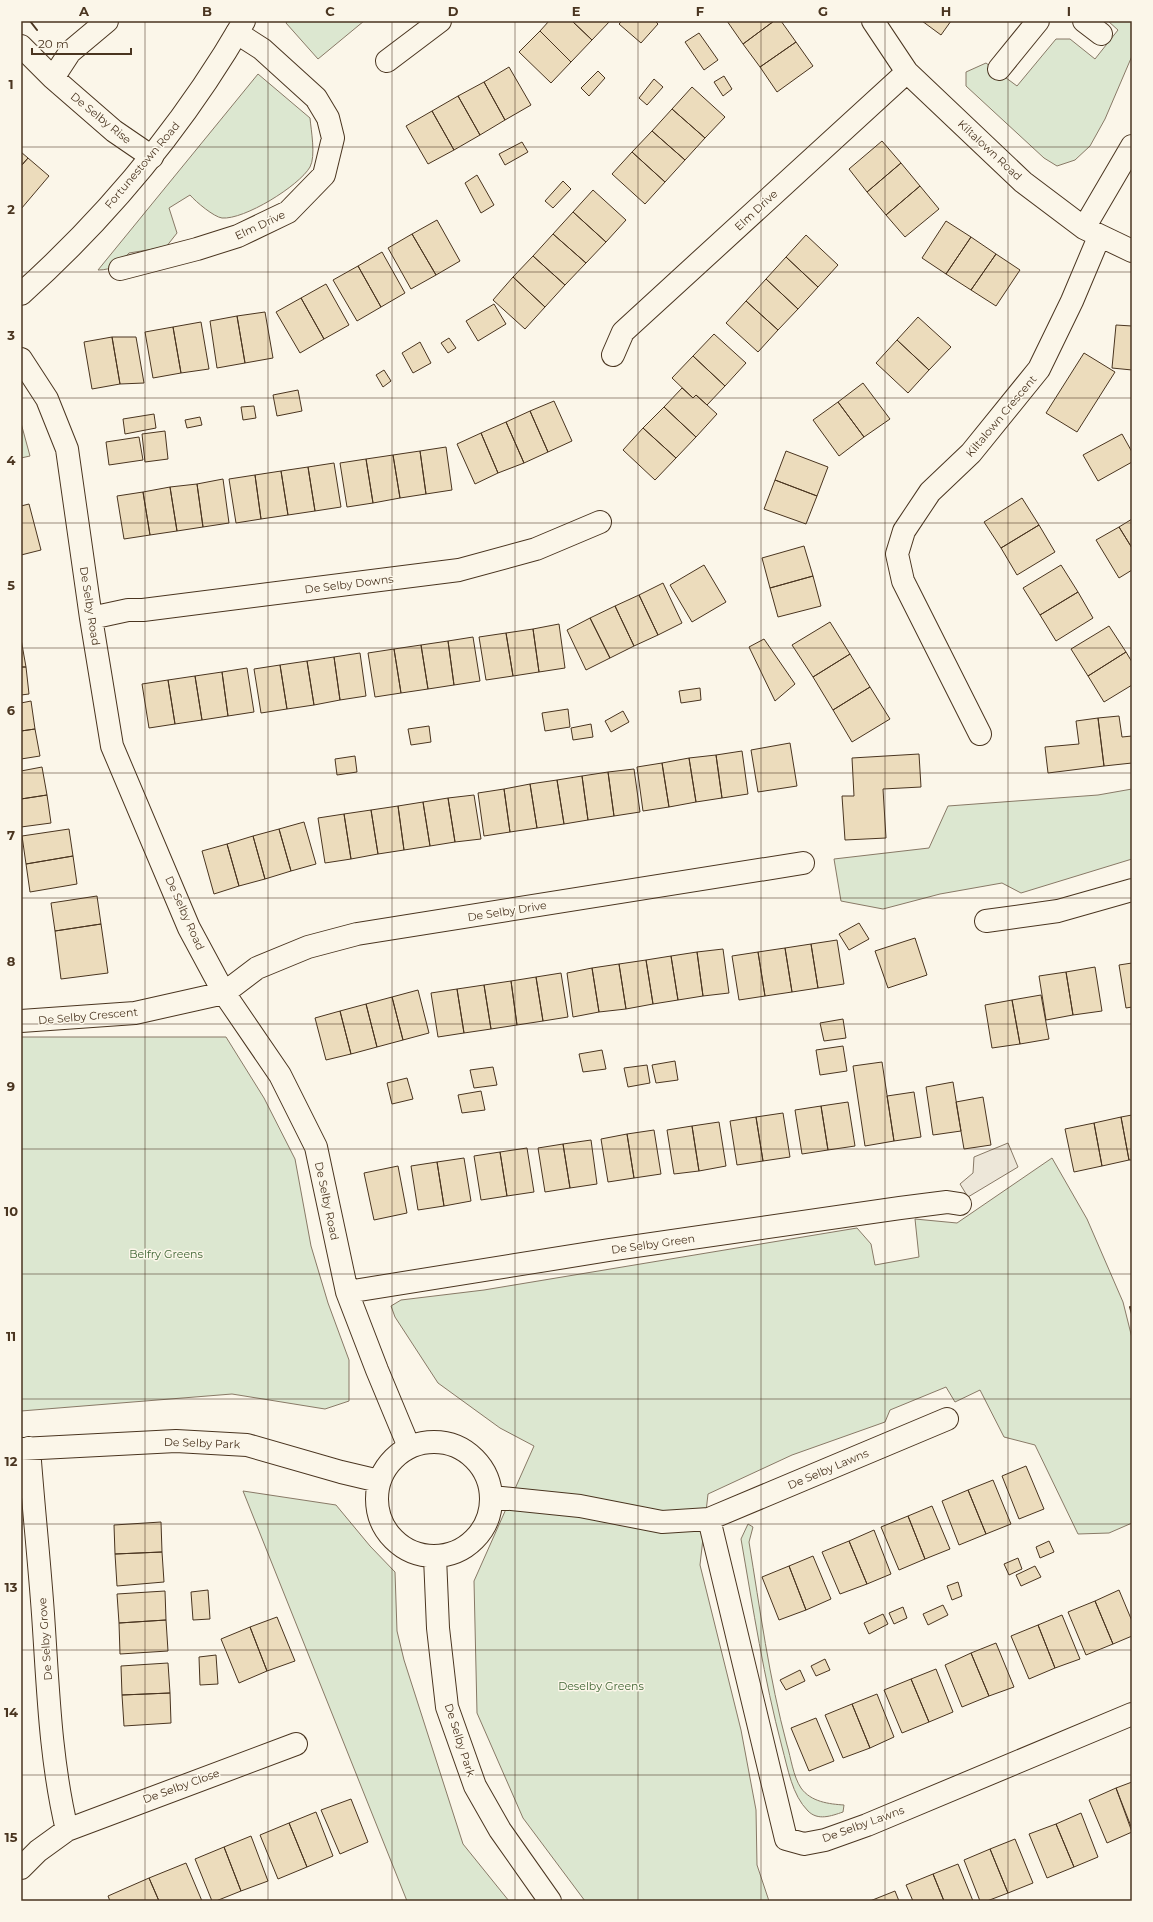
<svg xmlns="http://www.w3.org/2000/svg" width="1153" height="1922" font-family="Montserrat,sans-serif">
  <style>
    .green { fill: #dce7d0; stroke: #887966 }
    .parking { fill: #ede7d9; stroke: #887966 }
    .building { fill: #ecdcbc; stroke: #4a3520 }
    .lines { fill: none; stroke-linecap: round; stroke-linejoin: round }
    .street-casing { stroke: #4a3520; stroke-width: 24 }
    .secondary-casing { stroke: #4a3520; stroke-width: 24 }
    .street { stroke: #fbf6e9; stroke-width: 22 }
    .secondary { stroke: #fbf6e9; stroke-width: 22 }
    .wall { stroke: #4a3520; stroke-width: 2 }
    .grid { fill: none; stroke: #4a3520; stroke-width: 1; stroke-opacity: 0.55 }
    .labels { text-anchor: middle; stroke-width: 3; stroke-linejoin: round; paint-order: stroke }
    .street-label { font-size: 11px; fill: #4a3520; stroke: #fbf6e9 }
    .park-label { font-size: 11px; fill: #436837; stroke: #fbf6e9 }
    .neatline { fill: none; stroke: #4a3520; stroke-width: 1.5 }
    .grid-label { font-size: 13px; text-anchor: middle; font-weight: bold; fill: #4a3520 }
  </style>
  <rect width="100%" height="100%" fill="#fbf6e9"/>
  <!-- green -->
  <path class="green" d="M287 21H364L318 59 286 23Z
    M1108 21H1132V56L1105 119 1090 146 1075 160 1057 166 1044 158 966 86V72L986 63 1017 86 1056 39H1070L1095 59 1118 30Z
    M258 74 310 118C311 130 316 156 310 167 299 186 244 220 222 218 214 217 196 202 190 195L169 208 177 233 166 247 129 253C119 264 113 270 98 270Z
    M21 423 30 456 21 458Z
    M1132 789V859L1021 893 1002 883 940 894 883 909 841 901 834 859 929 848 948 806 1098 795Z
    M21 1037H226L264 1098 295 1159 311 1246 328 1303 349 1360V1401L325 1409 232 1394 21 1411Z
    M1052 1158 1087 1219 1123 1302 1132 1338V1523L1109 1533 1078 1534 1035 1445 1004 1437 980 1390 955 1402 946 1387 890 1410 885 1422 792 1455 708 1494 700 1565 741 1730 756 1810 757 1865 769 1901H585L523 1818 477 1713 474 1581 534 1446 500 1428 438 1383 395 1317 391 1306 401 1300 484 1290 857 1228 871 1244 875 1265 919 1257 915 1219 957 1223Z
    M243 1491 336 1505 370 1546 395 1572 397 1631 404 1660 463 1844 509 1901H407Z
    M748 1524 753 1527 749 1542C760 1609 769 1678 787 1745 791 1758 793 1776 801 1788 811 1802 829 1804 844 1805L843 1812C831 1816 818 1821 808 1811 792 1795 788 1769 782 1747 764 1679 753 1608 741 1539Z"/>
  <!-- parking -->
  <path class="parking" d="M1008 1143 1018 1167 968 1197 960 1184 973 1173 974 1157Z"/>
  <!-- building -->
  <path class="building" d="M549 21H572L592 40 571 62 540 31Z
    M572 21H610L592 40Z
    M622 21H655L658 24 641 43 619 24Z
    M727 21H774L743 44Z
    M774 21H781L796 42 760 67 743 44Z
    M922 21H951L941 35Z
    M540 31 571 62 551 83 519 52Z
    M699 33 718 60 704 70 685 42Z
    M796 42 813 66 777 92 760 67Z
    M509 67 531 105 505 120 484 82Z
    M598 71 605 78 589 96 581 88Z
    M724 76 732 89 723 96 714 82Z
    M654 79 663 87 647 105 639 98Z
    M484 82 505 120 480 135 458 96Z
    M692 87 725 117 705 138 672 109Z
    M458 96 480 135 454 150 432 111Z
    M672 109 705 138 685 160 652 131Z
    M432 111 454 150 428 164 406 126Z
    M652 131 685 160 665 182 632 152Z
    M882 141 901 163 867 192 849 169Z
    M522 142 528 152 505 165 499 154Z
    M21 152 28 158 21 166Z
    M632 152 665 182 645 204 612 174Z
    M28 158 49 176 21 209V166Z
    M901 163 920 186 886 215 867 192Z
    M477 175 494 205 481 213 465 183Z
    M563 181 571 189 553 208 545 201Z
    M920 186 939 209 905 237 886 215Z
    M593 190 626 220 606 242 573 212Z
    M573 212 606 242 586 263 553 234Z
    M437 220 460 261 436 275 412 234Z
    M946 221 971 237 946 274 922 258Z
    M412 234 436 275 411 289 388 248Z
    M553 234 586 263 565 285 533 256Z
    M806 235 838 265 818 287 786 257Z
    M971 237 996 254 971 290 946 274Z
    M382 252 405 293 381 307 358 266Z
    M996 254 1020 270 996 306 971 290Z
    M533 256 565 285 545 307 513 277Z
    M786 257 818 287 798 309 766 279Z
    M358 266 381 307 357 321 333 280Z
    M513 277 545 307 525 329 493 300Z
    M766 279 798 309 778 330 746 301Z
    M326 284 349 325 324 339 301 298Z
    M301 298 324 339 300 353 276 312Z
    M746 301 778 330 758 352 726 323Z
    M494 304 506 324 478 341 466 321Z
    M265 312 273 358 245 363 237 316Z
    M237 316 245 363 217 368 210 321Z
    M918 317 951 347 929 370 897 340Z
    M201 322 209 369 181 373 173 327Z
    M1116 325 1132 326V370L1112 368Z
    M173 327 181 373 153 378 145 332Z
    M714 334 746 363 725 386 693 356Z
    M112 337 120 384 92 389 84 342Z
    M112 337H136L144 383 120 384Z
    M449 338 456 348 448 353 441 343Z
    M897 340 929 370 908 393 876 363Z
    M420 342 431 363 413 373 402 353Z
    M1084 353 1115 372 1077 432 1046 413Z
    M693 356 725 386 707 405 696 395 693 398 672 378Z
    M384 370 391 381 383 387 376 375Z
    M863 383 890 419 864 437 838 402Z
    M682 388 693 398 696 395 717 414 696 437 664 407Z
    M298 390 302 411 277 416 273 395Z
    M554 401 572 441 548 452 530 411Z
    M838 402 864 437 839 456 813 420Z
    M254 406 256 418 243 420 241 407Z
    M664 407 696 437 676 458 643 428Z
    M530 411 548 452 524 463 506 422Z
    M154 414 156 428 125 434 123 419Z
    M200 417 202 425 187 428 185 420Z
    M506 422 524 463 498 473 481 433Z
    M643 428 676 458 655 480 623 450Z
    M165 431 168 459 145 462 142 434Z
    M481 433 498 473 475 484 457 444Z
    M1122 434 1132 452V462L1098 481 1083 455Z
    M139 437 143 460 109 465 106 442Z
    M446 447 452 490 426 494 420 451Z
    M420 451 426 494 400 498 393 455Z
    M786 451 828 467 817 496 775 480Z
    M393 455 400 498 373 503 366 459Z
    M366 459 373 503 347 507 340 463Z
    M334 463 341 507 315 511 308 467Z
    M308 467 315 511 288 515 281 471Z
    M281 471 288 515 261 519 255 475Z
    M255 475 261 519 236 523 229 479Z
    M223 479 229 523 203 527 197 484Z
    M775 480 817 496 806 524 764 509Z
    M197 484 203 527 177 531 170 487Z
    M170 487 177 531 150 535 143 492Z
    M143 492 150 535 124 539 117 496Z
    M1022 498 1039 525 1001 548 984 522Z
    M29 504 41 550 21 555V506Z
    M1132 519V548L1119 527Z
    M1039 525 1055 552 1017 575 1001 548Z
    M1119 527 1132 548V570L1119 578 1096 540Z
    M804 546 813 576 770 588 762 558Z
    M704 565 726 602 692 622 670 585Z
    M1061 565 1078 592 1040 615 1023 588Z
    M813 576 821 606 778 617 770 588Z
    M663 583 682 623 658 635 639 595Z
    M1078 592 1093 618 1056 641 1040 615Z
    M639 595 658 635 634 646 615 606Z
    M615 606 634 646 610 658 590 618Z
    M590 618 610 658 586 670 567 630Z
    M830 622 850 654 813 677 792 645Z
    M559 624 565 668 539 672 533 629Z
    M1109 626 1126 652 1088 676 1071 649Z
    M533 629 539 672 513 676 506 633Z
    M506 633 513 676 486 680 479 637Z
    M473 637 480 681 454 685 448 641Z
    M21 639 26 667H21Z
    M764 639 795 684 775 701 749 647Z
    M448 641 454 685 428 689 421 645Z
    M421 645 428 689 401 693 394 649Z
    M394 649 401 693 375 697 368 653Z
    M1126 652 1132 662V685L1104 702 1088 676Z
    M360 653 366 696 340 700 334 657Z
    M850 654 870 687 833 710 813 677Z
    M334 657 340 700 314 705 307 661Z
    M307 661 314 705 287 709 280 665Z
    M280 665 287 709 261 713 254 669Z
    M21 667H26L29 694 21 695Z
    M247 668 254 712 228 716 222 672Z
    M222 672 228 716 202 720 195 676Z
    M195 676 202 720 175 724 168 680Z
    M168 680 175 724 149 728 142 684Z
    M870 687 890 719 852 742 833 710Z
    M700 688 701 700 681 703 679 691Z
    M31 701 35 729 21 731V703Z
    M568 709 570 727 545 731 542 713Z
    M623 711 629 722 611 732 605 721Z
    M1119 716 1122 737 1132 736V763L1104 766 1098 718Z
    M1098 718 1104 766 1048 773 1045 747 1079 744 1076 721Z
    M591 724 593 737 573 740 571 728Z
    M429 726 431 742 411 745 408 729Z
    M35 729 40 756 21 759V731Z
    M790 743 797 786 758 792 751 750Z
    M742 751 748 794 722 798 716 755Z
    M919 754 921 787 883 789 886 838 845 840 842 796H854L852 758Z
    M716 755 722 798 696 802 689 758Z
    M355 756 357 772 337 775 335 759Z
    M689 758 696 802 669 807 662 763Z
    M662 763 669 807 643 811 637 767Z
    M42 767 47 795 21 799V771Z
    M634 769 640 812 614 816 608 772Z
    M608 772 614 816 588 820 582 776Z
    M582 776 588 820 564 824 557 780Z
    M557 780 564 824 537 828 530 784Z
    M530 784 537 828 510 832 504 789Z
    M504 789 510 832 484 836 478 793Z
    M47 795 51 823 21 827V799Z
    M474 795 481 839 455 842 448 798Z
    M448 798 455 842 430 846 423 802Z
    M423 802 430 846 404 850 398 806Z
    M398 806 404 850 378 854 371 810Z
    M371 810 378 854 351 859 344 814Z
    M344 814 351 859 325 863 318 818Z
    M304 822 316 864 291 871 279 829Z
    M69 829 73 856 26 864 22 836Z
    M279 829 291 871 265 879 253 836Z
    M253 836 265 879 239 886 227 844Z
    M227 844 239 886 214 894 202 851Z
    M73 856 77 884 30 892 26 864Z
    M97 896 101 924 55 931 51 903Z
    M859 923 869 939 849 950 839 934Z
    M101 924 108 973 61 979 55 931Z
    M915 938 927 975 888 988 875 951Z
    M837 940 844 984 818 988 811 944Z
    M811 944 818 988 792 992 785 948Z
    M785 948 792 992 765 996 758 952Z
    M723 949 729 993 703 996 697 952Z
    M697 952 703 996 678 1000 671 956Z
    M758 952 765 996 739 1000 732 956Z
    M671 956 678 1000 653 1004 646 960Z
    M646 960 653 1004 626 1009 619 964Z
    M1132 963V1007L1126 1008 1119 965Z
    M619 964 626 1009 599 1012 592 968Z
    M1095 967 1102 1011 1073 1015 1066 972Z
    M592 968 599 1012 573 1017 567 973Z
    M1066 972 1073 1015 1046 1020 1039 976Z
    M561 973 568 1017 543 1021 536 977Z
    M536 977 543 1021 517 1025 511 981Z
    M511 981 517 1025 491 1029 484 985Z
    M484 985 491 1029 464 1033 457 989Z
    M457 989 464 1033 438 1037 431 993Z
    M418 990 429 1033 403 1040 392 997Z
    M1041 995 1049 1039 1020 1044 1012 1000Z
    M392 997 403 1040 377 1047 366 1004Z
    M1012 1000 1020 1044 992 1048 985 1005Z
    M366 1004 377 1047 351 1054 340 1011Z
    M340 1011 351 1054 326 1060 315 1018Z
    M843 1019 846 1038 824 1041 820 1023Z
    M843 1046 847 1071 820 1075 816 1050Z
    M602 1050 606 1069 583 1072 579 1054Z
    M675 1061 678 1080 656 1083 652 1065Z
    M882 1062 894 1141 865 1146 853 1066Z
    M647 1065 650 1083 628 1087 624 1068Z
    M493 1067 497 1085 474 1088 470 1070Z
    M407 1078 413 1099 392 1104 387 1083Z
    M953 1082 961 1131 933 1135 926 1087Z
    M481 1091 485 1110 462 1113 458 1095Z
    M914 1092 921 1137 894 1141 887 1096Z
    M983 1097 991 1145 964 1149 956 1102Z
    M848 1102 855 1146 828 1150 821 1106Z
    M821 1106 828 1150 802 1154 795 1110Z
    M783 1113 790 1157 763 1161 756 1117Z
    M1132 1115V1160H1129L1121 1117Z
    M756 1117 763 1161 737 1165 730 1121Z
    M1121 1117 1129 1160 1102 1166 1094 1123Z
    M719 1122 726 1166 699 1171 692 1126Z
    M1094 1123 1102 1166 1074 1172 1065 1129Z
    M692 1126 699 1171 674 1174 667 1130Z
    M654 1130 661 1174 634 1178 627 1134Z
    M627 1134 634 1178 608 1182 601 1139Z
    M591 1140 597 1184 570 1188 563 1144Z
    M563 1144 570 1188 545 1192 538 1148Z
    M527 1148 534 1192 507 1196 500 1152Z
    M500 1152 507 1196 481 1200 474 1156Z
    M464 1158 471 1201 444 1206 437 1162Z
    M437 1162 444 1206 418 1210 411 1166Z
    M398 1166 407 1213 374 1220 364 1173Z
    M1026 1466 1044 1509 1019 1519 1002 1476Z
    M993 1480 1011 1524 986 1534 968 1490Z
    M968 1490 986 1534 959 1545 942 1501Z
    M932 1506 950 1549 925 1559 908 1516Z
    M908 1516 925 1559 899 1570 881 1527Z
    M161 1522 162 1552 115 1554 114 1525Z
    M874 1530 891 1574 867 1584 849 1541Z
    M849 1541 867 1584 840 1594 822 1552Z
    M1049 1541 1054 1552 1040 1558 1036 1547Z
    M162 1552 164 1582 117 1586 115 1554Z
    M813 1556 831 1599 806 1610 789 1566Z
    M1018 1558 1022 1569 1009 1575 1004 1564Z
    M789 1566 806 1610 779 1620 762 1577Z
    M1035 1566 1041 1577 1021 1586 1016 1575Z
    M958 1582 962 1596 952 1600 947 1586Z
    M208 1590 210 1619 193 1620 191 1592Z
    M1119 1590 1132 1621V1636L1113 1644 1095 1601Z
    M165 1591 166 1620 119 1623 117 1594Z
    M1095 1601 1113 1644 1086 1655 1068 1612Z
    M943 1605 948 1615 928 1625 923 1614Z
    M903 1607 907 1618 894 1624 889 1613Z
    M883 1614 888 1624 869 1634 864 1623Z
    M1062 1615 1080 1659 1055 1668 1038 1625Z
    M277 1617 295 1661 267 1671 250 1627Z
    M166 1620 168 1651 120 1654 119 1623Z
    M1038 1625 1055 1668 1029 1679 1011 1636Z
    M250 1627 267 1671 239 1683 221 1639Z
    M996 1643 1014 1687 989 1696 971 1653Z
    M971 1653 989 1696 962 1707 945 1665Z
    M216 1655 218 1684 200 1685 199 1657Z
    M825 1659 830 1670 816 1676 811 1666Z
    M168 1663 170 1693 122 1695 121 1666Z
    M936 1669 953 1712 929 1722 911 1679Z
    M800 1670 805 1681 786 1690 780 1680Z
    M911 1679 929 1722 902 1733 884 1690Z
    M170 1693 171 1723 124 1726 122 1695Z
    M877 1694 894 1737 870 1748 852 1704Z
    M852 1704 870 1748 843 1758 825 1715Z
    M816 1718 834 1761 809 1771 791 1728Z
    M1132 1782V1829L1116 1788Z
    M1116 1788 1132 1832 1107 1843 1089 1800Z
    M351 1799 368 1842 340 1854 321 1810Z
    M316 1812 333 1856 307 1867 289 1823Z
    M1081 1813 1098 1857 1074 1867 1056 1824Z
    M289 1823 307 1867 278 1879 260 1835Z
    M1056 1824 1074 1867 1047 1878 1029 1834Z
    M251 1836 268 1881 241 1891 224 1847Z
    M1015 1839 1033 1883 1008 1893 990 1849Z
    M224 1847 241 1891 216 1901H212L195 1859Z
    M990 1849 1008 1893 987 1901H980L964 1860Z
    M186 1863 202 1901H159L149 1878Z
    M958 1864 973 1901H944L933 1874Z
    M933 1874 944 1901H913L906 1885Z
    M149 1878 159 1901H110L108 1896Z
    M895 1891 899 1901H870Z"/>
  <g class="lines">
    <defs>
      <path id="street" d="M107 21 70 52 53 78 114 131 152 157
        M873 21 907 72 1023 182 1084 228 1132 251
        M1084 21 1101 34
        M21 46 53 78
        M387 61 440 21
        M999 69 1038 21
        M1084 228 1132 146
        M120 269 197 249 238 236 288 212 324 175 333 138 328 118 316 98 262 49 237 33
        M613 355 623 332 907 72
        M21 359 47 399 67 449 91 618 112 746 189 928 224 993 280 1075 316 1147 347 1292 377 1370 409 1447
        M91 618 128 610H143L459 570 536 549 600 522
        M980 734 903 581 897 554 904 531 930 492 971 453 1039 369 1072 301 1099 237
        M986 921 1058 911 1132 890
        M21 1021 135 1013 224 993 257 968 308 947 357 934 803 863
        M347 1292 609 1250 900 1208 947 1202 960 1204
        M377 1499a57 57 0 1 1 114 0a57 57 0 1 1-114 0Z
        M29 1448C33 1503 39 1558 43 1614 48 1686 50 1759 67 1830
        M21 1449 176 1441 247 1445 341 1472 379 1481
        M492 1497 580 1506 662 1522 709 1519 947 1419
        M709 1519 786 1839 804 1844 825 1840 867 1825 1132 1714
        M435 1557 438 1628 447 1707 475 1786 500 1830 550 1901
        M21 1868 38 1851 67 1830 296 1744"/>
      <path id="secondary" d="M21 294C109 215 185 123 244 21"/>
    </defs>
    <!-- street casing -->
    <use href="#street" class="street-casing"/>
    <!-- secondary casing -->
    <use href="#secondary" class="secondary-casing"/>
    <!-- street -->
    <use href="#street" class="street"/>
    <!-- secondary -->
    <use href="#secondary" class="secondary"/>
    <!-- wall -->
    <path class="wall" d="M30 21 37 30
      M1132 1307H1130L1132 1314"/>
  </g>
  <!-- grid -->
  <path class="grid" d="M145 21V1901M268 21V1901M392 21V1901M515 21V1901M638 21V1901M761 21V1901M885 21V1901M1008 21V1901M21 147H1132M21 272H1132M21 398H1132M21 523H1132M21 648H1132M21 773H1132M21 898H1132M21 1024H1132M21 1149H1132M21 1274H1132M21 1399H1132M21 1524H1132M21 1650H1132M21 1775H1132"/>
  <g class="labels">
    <!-- street labels -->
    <g class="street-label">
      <text transform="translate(101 118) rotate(39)" y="4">De Selby Rise</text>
      <text transform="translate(990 150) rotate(43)" y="4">Kiltalown Road</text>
      <text transform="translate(142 165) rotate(-50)" y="4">Fortunestown Road</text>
      <text transform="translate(756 210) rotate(-43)" y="4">Elm Drive</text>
      <text transform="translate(260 225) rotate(-25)" y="4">Elm Drive</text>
      <text transform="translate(1001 416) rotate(-50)" y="4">Kiltalown Crescent</text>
      <text transform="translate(349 584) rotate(-7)" y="4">De Selby Downs</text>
      <text transform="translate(90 606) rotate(81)" y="4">De Selby Road</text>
      <text transform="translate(507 911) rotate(-9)" y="4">De Selby Drive</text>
      <text transform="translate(185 913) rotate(66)" y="4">De Selby Road</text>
      <text transform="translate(88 1016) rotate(-5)" y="4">De Selby Crescent</text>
      <text transform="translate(327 1201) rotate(78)" y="4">De Selby Road</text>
      <text transform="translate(653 1244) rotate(-8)" y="4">De Selby Green</text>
      <text transform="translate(202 1443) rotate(2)" y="4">De Selby Park</text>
      <text transform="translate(828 1469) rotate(-23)" y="4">De Selby Lawns</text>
      <text transform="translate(45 1639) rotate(-94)" y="4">De Selby Grove</text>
      <text transform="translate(460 1740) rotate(72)" y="4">De Selby Park</text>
      <text transform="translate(181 1786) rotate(-20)" y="4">De Selby Close</text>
      <text transform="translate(863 1824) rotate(-20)" y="4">De Selby Lawns</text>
    </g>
    <!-- park labels -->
    <g class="park-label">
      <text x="166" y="1258">Belfry Greens</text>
      <text x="601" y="1690">Deselby Greens</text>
    </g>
  </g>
  <!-- border -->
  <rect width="1153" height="1922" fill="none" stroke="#fbf6e9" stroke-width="44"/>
  <!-- scale -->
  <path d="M32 48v6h99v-6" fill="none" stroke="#4a3520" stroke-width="2"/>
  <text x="38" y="48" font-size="12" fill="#4a3520" stroke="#fbf6e9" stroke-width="3" paint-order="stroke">20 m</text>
  <rect x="22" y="22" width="1109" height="1878" class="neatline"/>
  <g class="grid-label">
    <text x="84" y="16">A</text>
    <text x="207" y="16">B</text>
    <text x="330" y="16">C</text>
    <text x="453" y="16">D</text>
    <text x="576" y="16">E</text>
    <text x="700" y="16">F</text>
    <text x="823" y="16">G</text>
    <text x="946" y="16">H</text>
    <text x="1069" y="16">I</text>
    <text x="11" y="89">1</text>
    <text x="11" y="214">2</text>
    <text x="11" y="340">3</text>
    <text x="11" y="465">4</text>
    <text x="11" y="590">5</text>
    <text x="11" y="715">6</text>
    <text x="11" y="840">7</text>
    <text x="11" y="966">8</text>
    <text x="11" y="1091">9</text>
    <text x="11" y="1216">10</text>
    <text x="11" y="1341">11</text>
    <text x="11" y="1466">12</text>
    <text x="11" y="1592">13</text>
    <text x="11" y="1717">14</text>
    <text x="11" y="1842">15</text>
  </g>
</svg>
